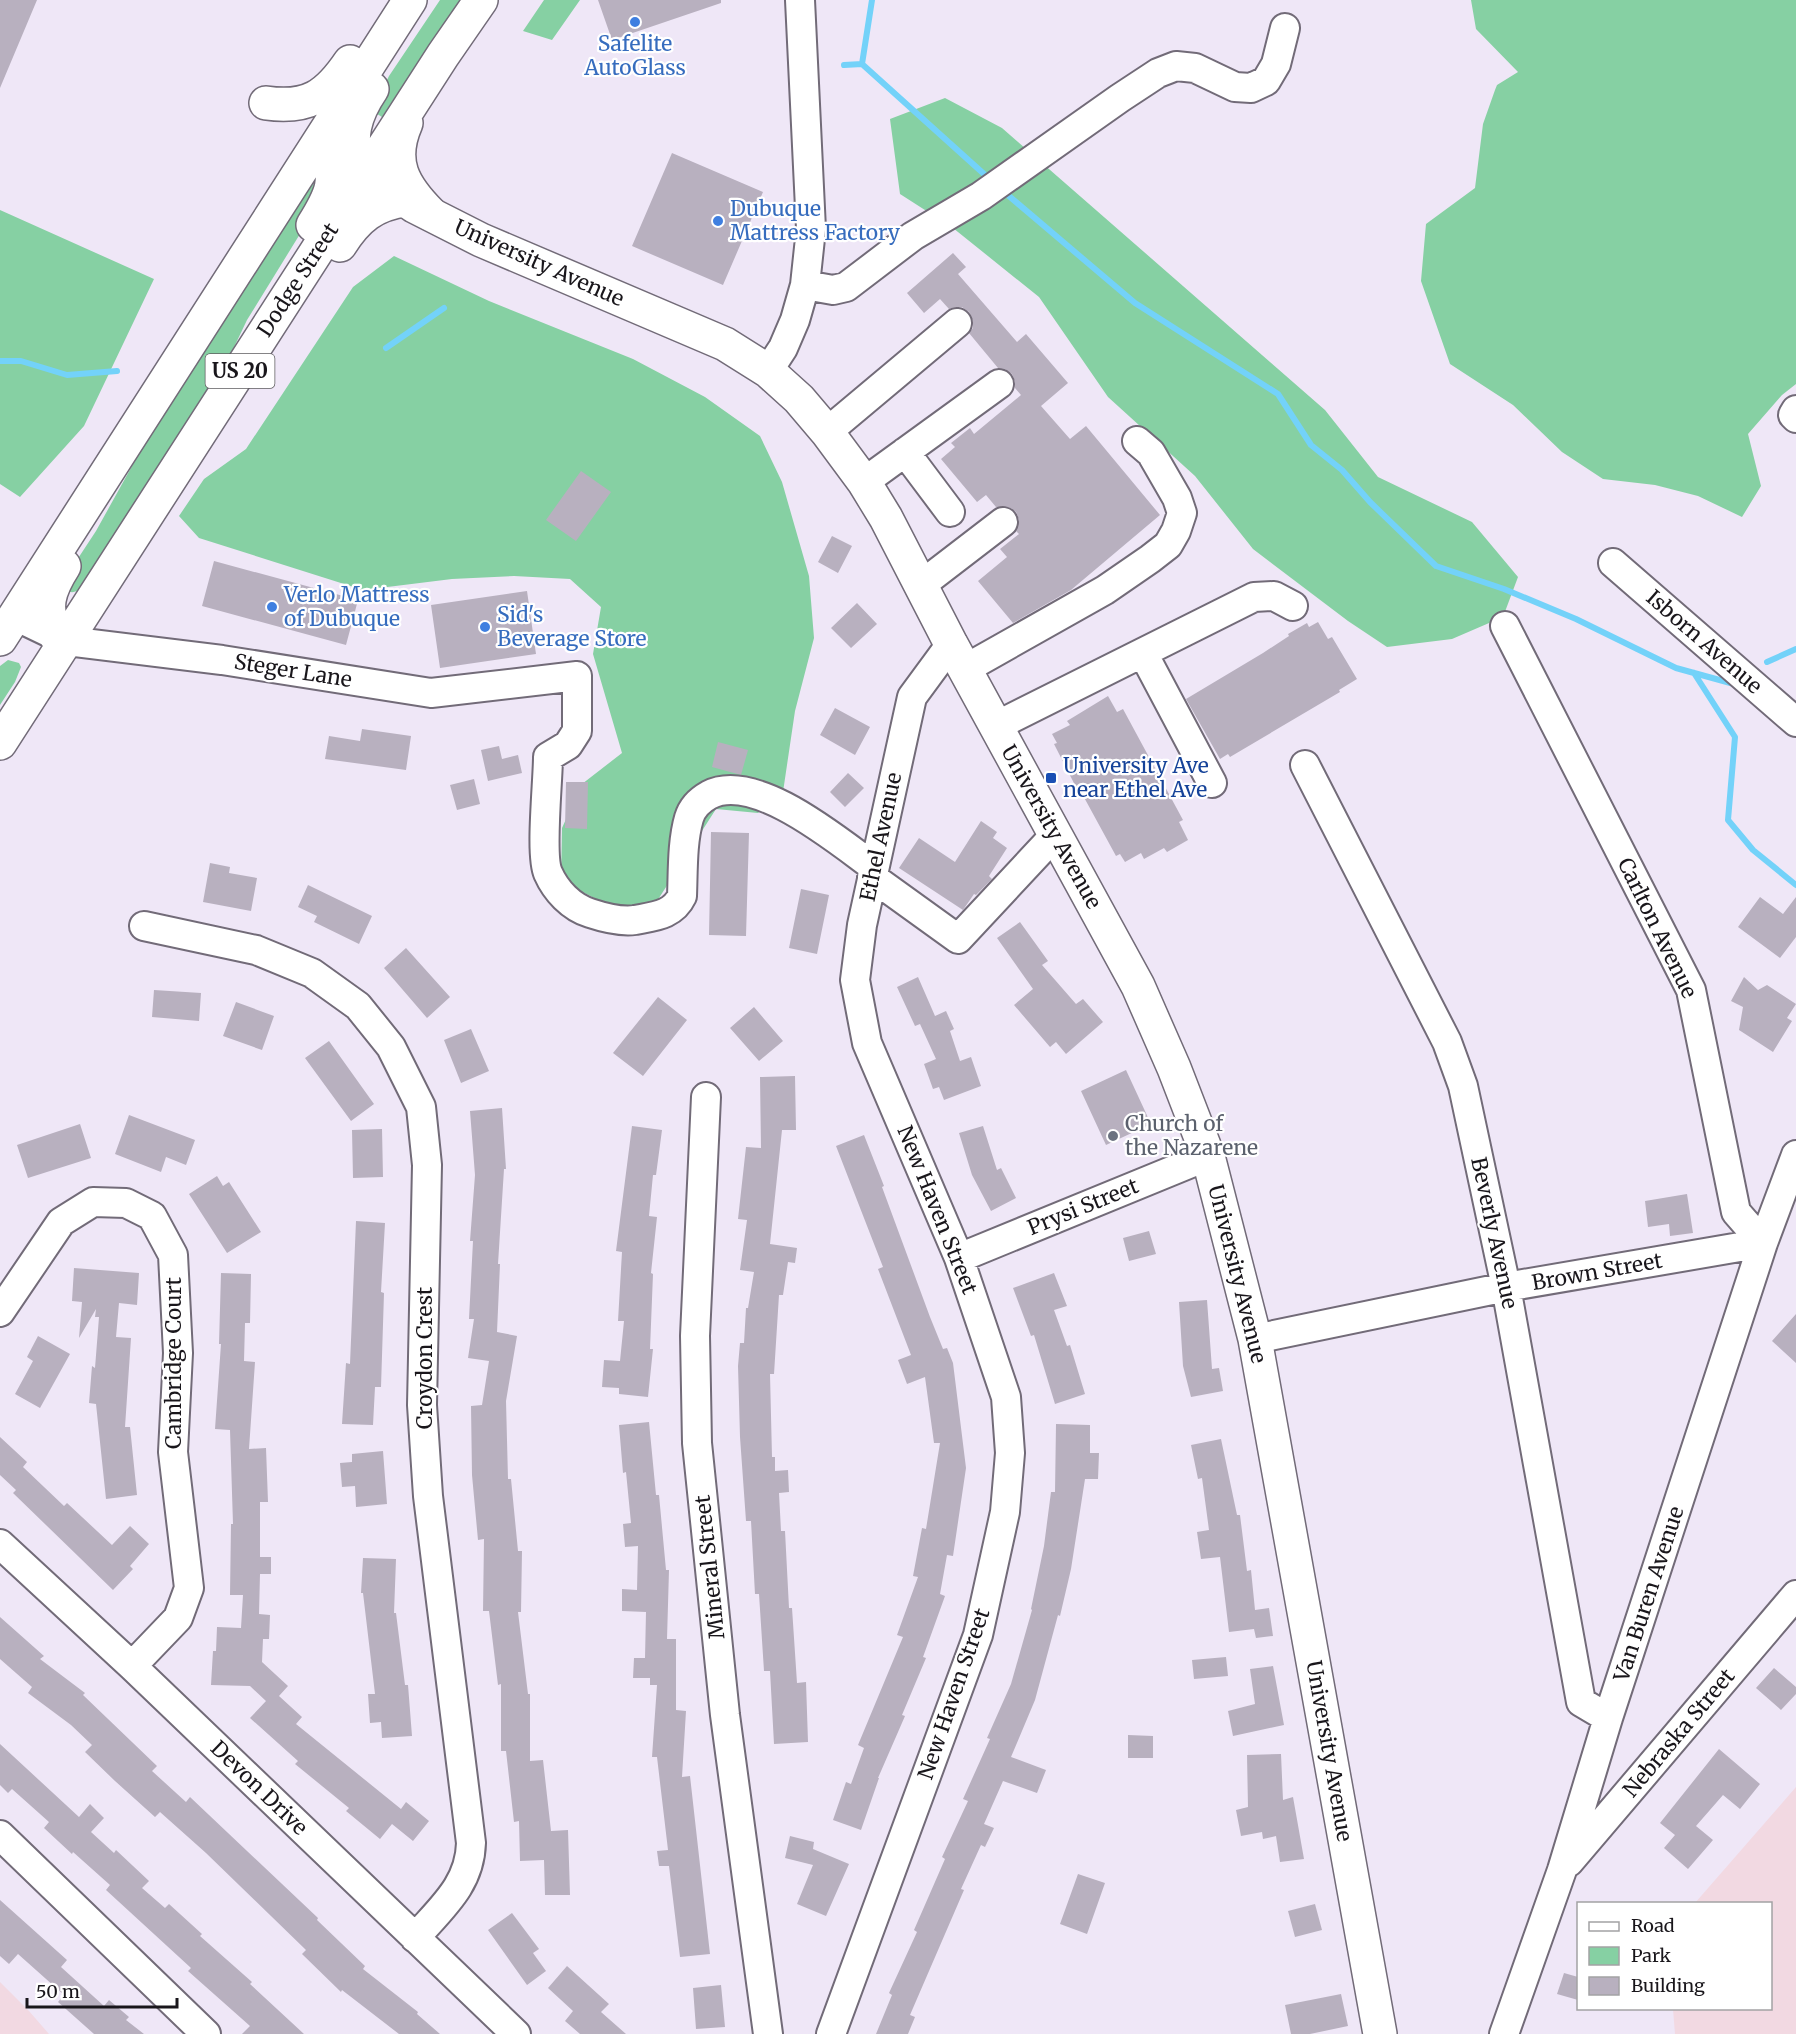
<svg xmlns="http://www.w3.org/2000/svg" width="1796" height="2034" font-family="Merriweather,serif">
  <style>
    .education { fill: #f2d9e2 }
    .green { fill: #86d0a3 }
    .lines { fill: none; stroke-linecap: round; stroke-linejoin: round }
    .stream { stroke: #73d2f9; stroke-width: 6 }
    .building { fill: #b8b0bf }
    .minor-casing { stroke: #726b78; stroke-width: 32 }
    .major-casing { stroke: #726b78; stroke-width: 36 }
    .highway-casing { stroke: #726b78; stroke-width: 36 }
    .minor { stroke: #fff; stroke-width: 28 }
    .major { stroke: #fff; stroke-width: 33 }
    .highway { stroke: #fff; stroke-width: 33 }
    .shop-dot { fill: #3f7fe0; stroke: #fff; stroke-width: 2 }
    .transit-dot { fill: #1a4fb4; stroke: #fff; stroke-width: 2 }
    .worship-dot { fill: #6b7280; stroke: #fff; stroke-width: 2 }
    .labels { text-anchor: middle; stroke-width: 4.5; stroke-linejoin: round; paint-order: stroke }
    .shield { fill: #fff; stroke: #5e5c5f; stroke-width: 1.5 }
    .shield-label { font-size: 20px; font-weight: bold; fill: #19161b }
    .shop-label { font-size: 21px; fill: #366cbe; stroke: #fff; text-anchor: start }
    .street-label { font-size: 21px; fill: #19161b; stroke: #fff }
    .transit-label { font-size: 21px; fill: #164399; stroke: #fff; text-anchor: start }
    .worship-label { font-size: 21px; fill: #5b616d; stroke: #fff; text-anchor: start }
  </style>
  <rect width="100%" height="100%" fill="#efe7f7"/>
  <!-- education -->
  <path class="education" d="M1796 1787V2034H1675L1673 2009 1770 2008V1904L1695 1903Z
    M0 1982 29 2011 49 2034H0Z"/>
  <!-- green -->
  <path class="green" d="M440 0H460L382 117 374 112 381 92 389 76Z
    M544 0H580L552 40 523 31Z
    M1471 0H1796V384L1782 395 1748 434 1761 486 1742 517 1698 496 1655 485 1603 479 1562 452 1513 405 1450 364 1421 281 1426 224 1475 188 1483 124 1495 90 1497 85 1518 72 1476 29Z
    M945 98 1002 128 1325 410 1378 477 1472 522 1518 577 1503 617 1452 639 1387 647 1348 621 1253 549 1195 476 1108 397 1039 297 953 228 900 194 890 119Z
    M314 184 317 185 316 208 247 320 227 362 84 584C78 591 75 594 66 591L73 566 96 531 147 439 309 187Z
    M0 210 154 279 84 426 20 497 0 484Z
    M394 256 489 301 633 359 705 397 760 436 782 482 809 576 814 638 795 711 783 792 758 813 716 809 650 912 610 906 561 881 562 828 582 784 622 753 593 654 601 607 570 579 514 576 452 579 363 590 199 538 179 516 204 479 246 449 353 287Z
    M8 660 19 663 21 667 15 682 0 705V666Z"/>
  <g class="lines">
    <!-- stream -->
    <path class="stream" d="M862 64 984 174
      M862 64 872 0
      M844 65 862 64
      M1003 191 1135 303 1278 394 1311 445 1342 470 1370 502 1436 566 1504 589 1576 619 1676 668 1734 684
      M386 348 444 308
      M0 361H21L67 375 117 371
      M1767 662 1796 649
      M1694 673 1735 737 1728 820 1753 850 1796 885"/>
  </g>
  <!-- building -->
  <path class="building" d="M0 0H37L0 88Z
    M598 0H721V3L612 40Z
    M672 153 763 192 723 285 632 246Z
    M953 253 966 267 958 274 1017 342 1026 334 1068 383 1041 406 1070 439 1086 426 1160 515 1071 590 1013 623 978 581 1007 557 1000 549 1019 534 1016 531 1019 520 1016 512 1009 507H996L986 495 977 502 941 459 955 447 951 443 970 428 974 434 1021 395 1015 388V382L1012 374 1005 369 998 368 969 333 973 328V321L969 312 962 307H955L949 309 940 299 924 313 907 293Z
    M581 471 611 492 576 541 546 520Z
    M832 536 852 546 838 573 818 562Z
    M214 561 358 600 346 645 202 606Z
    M527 591 536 654 440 668 431 605Z
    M857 603 877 624 851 648 831 628Z
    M1318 622 1328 639 1332 637 1357 679 1339 690 1340 692 1230 757 1228 754 1220 759 1186 699 1263 653 1289 636 1288 634 1307 623 1309 627Z
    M1108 696 1117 712 1123 709 1183 820 1179 822 1188 840 1167 852 1164 848 1144 859 1141 853 1125 862 1120 854 1116 856 1080 790 1078 791 1054 744 1057 743 1052 734 1070 725 1067 721Z
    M835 708 870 727 855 755 820 735Z
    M362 729 411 736 406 770 325 759 329 736 360 741Z
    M718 742 748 750 741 775 712 767Z
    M499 746 502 759 518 755 522 773 488 781 481 750Z
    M848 773 864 788 845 807 830 792Z
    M474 779 480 804 457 810 450 785Z
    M566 782H588L587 829 565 828Z
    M981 821 997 832 993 838 1007 848 989 876 992 879 976 895 974 894 963 910 899 868 919 838 955 862Z
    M711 832 749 833 746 936 709 935Z
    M210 863 230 867 229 873 257 878 251 911 203 902Z
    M308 885 372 916 359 944 314 922 317 916 298 907Z
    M801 889 829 895 817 954 789 948Z
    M1760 897 1783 914 1796 897V937L1780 958 1738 927Z
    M1020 922 1048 961 1042 965 1076 1004 1083 999 1103 1022 1066 1054 1056 1042 1050 1047 1014 1005 1033 989 997 938Z
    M406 948 450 997 427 1018 384 968Z
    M918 977 935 1016 946 1011 954 1029 950 1031 960 1061 971 1057 981 1086 944 1100 939 1087 933 1089 924 1064 936 1059 920 1024 915 1026 897 987Z
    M1744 977 1758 990 1767 985 1796 1004 1787 1018 1792 1021 1773 1052 1739 1030 1743 1007 1731 1001Z
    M154 990 201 993 199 1021 152 1017Z
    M658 997 687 1020 643 1076 613 1053Z
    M236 1002 274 1016 262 1050 223 1036Z
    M754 1007 783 1041 759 1061 730 1028Z
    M471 1029 489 1071 461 1083 444 1040Z
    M329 1041 374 1104 351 1121 305 1058Z
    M1126 1070 1151 1124 1106 1145 1081 1091Z
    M795 1076 796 1130H782L770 1244 797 1248 795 1263 788 1262 783 1295H779L774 1374H770L772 1457H775V1471L788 1470 789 1492 779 1493 781 1531H785L789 1608H792L797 1683 806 1682 808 1742 774 1744 770 1671H764L759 1594H755L751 1521H746L740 1437 738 1366 740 1343H744L746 1308H748L754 1272 740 1270 747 1220 738 1219 746 1147 761 1148 760 1077Z
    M502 1108 506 1169H504L498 1264H500L497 1332 517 1336 506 1401 508 1479H511L518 1551H522L521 1612H518L528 1694H530V1761L543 1760 551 1831 568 1830 570 1895H545L544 1860 520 1861 519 1821 514 1822 506 1751H501V1684L498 1685 489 1611H483L484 1539 478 1540 472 1475 471 1406 482 1405 489 1361 468 1358 474 1319H469L473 1241H470L475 1175 470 1111Z
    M129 1115 195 1140 186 1165 166 1157 161 1172 115 1154Z
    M80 1124 91 1158 28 1178 17 1145Z
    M632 1126 662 1130 656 1175H653L649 1216 657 1217 651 1273 653 1274 650 1349H653L648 1397 619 1394V1388L602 1387 604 1360 620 1361 624 1321H618L622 1252 616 1251Z
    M983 1126 997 1170 1001 1168 1016 1198 991 1211 972 1175 959 1133Z
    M382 1129 383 1177 353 1178 352 1130Z
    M864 1135 884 1186 882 1187 930 1317 943 1349 947 1348 953 1363 966 1468 953 1556 947 1555 940 1594 945 1596 923 1657 926 1658 902 1715 905 1716 878 1778H879L861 1830 833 1820 846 1782 851 1784 864 1748 858 1745 903 1637 897 1635 918 1577 913 1576 922 1528 926 1529 940 1443H934L925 1377 907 1384 898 1360 911 1355 878 1269 883 1267 836 1146Z
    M217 1176 223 1186 229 1182 261 1232 227 1253 189 1194Z
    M1687 1194 1693 1233 1670 1236 1669 1224 1648 1227 1645 1201Z
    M356 1221 385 1223 381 1292 384 1293 381 1387H375L373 1425 342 1424 346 1363 350 1364Z
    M1149 1231 1156 1254 1129 1261 1123 1238Z
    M74 1268 139 1273 137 1305 119 1303 116 1337 131 1338 125 1427H130L137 1495 106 1499 96 1404 89 1403 92 1366 95 1368 99 1317H95L96 1309 79 1338 82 1302 72 1301Z
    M221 1273 251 1274 250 1323H245L244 1361 255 1362 249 1449 266 1448 268 1502H260V1557H271V1574H260L259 1614 270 1615 269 1639H263L262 1662 288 1686 279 1696 302 1717 296 1724 401 1809 406 1802 429 1821 413 1841 392 1824 380 1839 346 1811 349 1808 295 1764 298 1761 250 1718 266 1701 250 1686 211 1685 213 1651H216L217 1627 241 1628 243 1595H230L231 1524H233L230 1430 215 1429 221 1344H219Z
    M1054 1273 1067 1306 1054 1310 1067 1346 1070 1345 1085 1394 1055 1404 1034 1335 1031 1336 1013 1288Z
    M1207 1300 1212 1369 1219 1368 1223 1391 1191 1397 1183 1366 1179 1302Z
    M1796 1314V1363L1772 1341Z
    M38 1336 70 1354 40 1408 15 1394 33 1361 27 1357Z
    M649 1422 656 1495H659L666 1570H669L667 1639H676V1710L686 1711 682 1777 690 1776 710 1954 680 1957 669 1866H659L657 1851 668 1850 657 1757H652L657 1685H650V1678H633L634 1658H645L646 1612 622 1611V1589L637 1590 638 1546 625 1547 623 1524 631 1523 626 1472 623 1473 619 1425Z
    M1056 1424 1090 1425V1453H1099L1098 1479H1085L1071 1569 1060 1616 1058 1615 1035 1700 1011 1757 1046 1770 1037 1793 1003 1781 984 1824 994 1828 985 1847 981 1845 961 1889 964 1890 910 2015 915 2017 908 2034H876L892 1995 889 1993 917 1932 914 1930 945 1859 942 1857 968 1801 963 1799 990 1739 987 1738 1011 1684 1032 1610 1031 1609 1044 1546 1051 1492H1055Z
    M0 1437 27 1462 23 1467 64 1506 67 1503 112 1545 130 1526 149 1544 130 1566 133 1569 113 1590 13 1493 16 1490 0 1475Z
    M1221 1439 1237 1515H1240L1247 1571 1251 1570 1255 1610 1269 1608 1273 1636 1256 1638 1254 1629 1229 1632 1220 1557 1201 1559 1197 1532 1209 1530 1202 1478 1198 1479 1191 1445Z
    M383 1451 387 1504 356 1507 355 1486 342 1487 340 1463 352 1462V1454Z
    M363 1558 396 1559 394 1613H396L405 1685H408L412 1736 382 1738 381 1722 370 1723 368 1694H375L363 1593H361Z
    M0 1617 44 1656 40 1659 85 1693 83 1695 157 1766 152 1771 186 1802 190 1797 318 1918 317 1920 365 1966 363 1969 418 2012 417 2014 440 2034H399L342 1990 341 1992 302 1954 306 1950 206 1853 160 1812 155 1817 115 1781 85 1752 92 1745 71 1725 28 1693 32 1687 0 1659Z
    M1226 1657 1228 1676 1194 1679 1192 1660Z
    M1273 1666 1284 1725 1233 1736 1228 1711 1255 1704 1250 1669Z
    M1774 1668 1796 1687V1694L1781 1710 1756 1688Z
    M1128 1735 1153 1736V1758H1128Z
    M0 1744 79 1817 90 1804 104 1818 91 1832 114 1853 116 1850 149 1881 142 1888 165 1908 169 1904 202 1934 200 1936 252 1982 250 1984 304 2034H242L250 2026 188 1971 191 1968 106 1890 110 1885 73 1852 72 1854 44 1828 49 1822 12 1789 8 1793 0 1785Z
    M1719 1749 1760 1784 1740 1809 1723 1795 1696 1826 1713 1840 1688 1869 1664 1848 1675 1835 1660 1823Z
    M1281 1754 1283 1800 1293 1797 1304 1859 1280 1862 1276 1836 1263 1839 1262 1832 1241 1836 1236 1810 1248 1807 1247 1755Z
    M790 1836 814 1842 813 1849 849 1864 826 1916 797 1904 813 1865 785 1858Z
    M1078 1874 1105 1883 1087 1934 1060 1924Z
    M0 1900 67 1960 61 1967 104 2006 109 2000 129 2017 126 2020 144 2034H94L58 2002 64 1995 18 1954 9 1964 0 1956Z
    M1315 1904 1322 1930 1295 1937 1288 1911Z
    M512 1913 539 1949 533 1953 546 1971 527 1985 488 1930Z
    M567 1966 609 2004 601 2012 626 2034H580L565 2021 573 2011 548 1988Z
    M1564 1973 1578 1977V2000L1557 1994Z
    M721 1985 725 2027 696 2029 693 1988Z
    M1341 1994 1348 2026 1310 2034H1291L1285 2005Z"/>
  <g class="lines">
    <defs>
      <path id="minor" d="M805 285 833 290 846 287 913 236 981 196 1120 98 1158 73 1176 66 1195 68 1235 87 1251 88 1266 81 1276 64 1285 28
        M768 371 783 348 795 320 805 285 811 229 800 0
        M1796 410 1793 415 1796 418
        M827 432 957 323
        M905 452 950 512
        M864 482 999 384
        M1613 563 1796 722
        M921 585 1003 522
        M15 616 67 641 222 660 431 693 577 676V731L568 745 548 757C548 781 540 855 548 873 556 891 571 907 590 913 605 918 620 922 635 920 655 916 673 915 682 896 683 871 682 842 689 818 692 808 700 800 709 795 755 771 838 841 874 867
        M1505 626 1691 990 1736 1212 1763 1243
        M1143 653 1212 783
        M965 669 1105 590 1150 559 1168 545 1176 531 1182 513 1177 498 1151 453 1137 441
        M996 726 1254 597 1274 596 1293 606
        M1305 765 1447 1042 1463 1086 1506 1287 1581 1702 1608 1718
        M872 877 958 939 1055 835
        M144 926 256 950 312 973 358 1006 391 1047 421 1107 427 1165 422 1405 428 1496 471 1843C470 1885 441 1908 415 1938
        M706 1097 695 1336 697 1443 725 1715 768 2034
        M959 1258 1208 1156
        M0 1312 61 1222 93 1202 126 1203 152 1216 173 1255 178 1353 173 1452 189 1588 178 1618 132 1666
        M1255 1339 1506 1287 1763 1243
        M0 1544 132 1666 516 2034
        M0 1835 206 2034
        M1569 1862 1796 1595
        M831 2034 978 1635 1005 1512 1010 1453 1006 1397 959 1258 867 1043 855 980 862 925 912 697 951 644
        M1504 2034 1562 1870 1608 1718 1763 1243 1796 1155"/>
      <path id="major" d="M345 158 414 206 481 240 725 344 768 371 799 399 827 432 864 482 886 518 951 644 1138 986 1174 1068 1208 1156 1255 1339 1380 2034"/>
      <path id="highway" d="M266 103C308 109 327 96 350 62
        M406 123C389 162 403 186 431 214
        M359 168C347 139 355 114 372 89
        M313 225C333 193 338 181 326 144
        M340 245C357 218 374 204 406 200
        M56 636C43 608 48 591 64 566
        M0 639 410 0
        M0 743 443 55 481 0"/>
    </defs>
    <!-- minor casing -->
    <use href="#minor" class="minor-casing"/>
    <!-- major casing -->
    <use href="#major" class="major-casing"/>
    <!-- highway casing -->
    <use href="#highway" class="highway-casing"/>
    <!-- minor -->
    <use href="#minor" class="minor"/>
    <!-- major -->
    <use href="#major" class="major"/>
    <!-- highway -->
    <use href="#highway" class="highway"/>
  </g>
  <!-- markers -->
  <g class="shop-dot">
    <circle cx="635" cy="22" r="6"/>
    <circle cx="718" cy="221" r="6"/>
    <circle cx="272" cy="607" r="6"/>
    <circle cx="485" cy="627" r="6"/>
  </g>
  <rect class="transit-dot" x="1045" y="772" width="12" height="12" rx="3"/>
  <circle class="worship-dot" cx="1113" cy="1136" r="6"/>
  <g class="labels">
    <!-- shield labels -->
    <rect class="shield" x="205.5" y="354" width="69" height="34" rx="4.5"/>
    <g class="shield-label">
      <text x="240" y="378">US 20</text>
    </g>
    <!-- shop labels -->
    <g class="shop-label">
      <text x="635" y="51" text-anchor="middle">Safelite<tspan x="635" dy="24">AutoGlass</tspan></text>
      <text x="730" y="216">Dubuque<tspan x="730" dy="24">Mattress Factory</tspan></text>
      <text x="284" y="602">Verlo Mattress<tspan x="284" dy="24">of Dubuque</tspan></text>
      <text x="497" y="622">Sid's<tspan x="497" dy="24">Beverage Store</tspan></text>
    </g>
    <!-- street labels -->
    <g class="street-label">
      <text transform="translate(539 263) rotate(24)" y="7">University Avenue</text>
      <text transform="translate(298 280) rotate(-57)" y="7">Dodge Street</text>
      <text transform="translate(1704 642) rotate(41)" y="7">Isborn Avenue</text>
      <text transform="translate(293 671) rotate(9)" y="7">Steger Lane</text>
      <text transform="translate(1051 827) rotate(61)" y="7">University Avenue</text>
      <text transform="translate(881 837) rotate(-78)" y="7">Ethel Avenue</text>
      <text transform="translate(1657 928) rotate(64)" y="7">Carlton Avenue</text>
      <text transform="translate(1083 1207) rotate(-22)" y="7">Prysi Street</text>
      <text transform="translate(937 1210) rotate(68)" y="7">New Haven Street</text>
      <text transform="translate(1494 1233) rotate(78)" y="7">Beverly Avenue</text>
      <text transform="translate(1597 1272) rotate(-10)" y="7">Brown Street</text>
      <text transform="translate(1237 1274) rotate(76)" y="7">University Avenue</text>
      <text transform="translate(425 1358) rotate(-90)" y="7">Croydon Crest</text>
      <text transform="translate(174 1363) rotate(-90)" y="7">Cambridge Court</text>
      <text transform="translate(710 1567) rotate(-96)" y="7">Mineral Street</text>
      <text transform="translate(1649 1594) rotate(-72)" y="7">Van Buren Avenue</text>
      <text transform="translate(954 1694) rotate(-71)" y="7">New Haven Street</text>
      <text transform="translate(1679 1733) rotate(-50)" y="7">Nebraska Street</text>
      <text transform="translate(1329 1751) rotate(80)" y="7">University Avenue</text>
      <text transform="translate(259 1788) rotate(44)" y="7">Devon Drive</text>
    </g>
    <!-- transit labels -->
    <g class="transit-label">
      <text x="1063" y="773">University Ave<tspan x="1063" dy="24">near Ethel Ave</tspan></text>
    </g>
    <!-- worship labels -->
    <g class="worship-label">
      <text x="1125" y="1131">Church of<tspan x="1125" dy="24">the Nazarene</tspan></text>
    </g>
  </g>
  <!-- legend -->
  <rect x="1577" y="1902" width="195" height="108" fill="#ffffff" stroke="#a3a2a4" stroke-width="1.5"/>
  <rect x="1589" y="1922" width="30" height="9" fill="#ffffff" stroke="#a3a2a4" stroke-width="1.5"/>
  <text x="1631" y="1932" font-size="18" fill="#19161b">Road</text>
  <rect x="1589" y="1947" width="30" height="18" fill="#86d0a3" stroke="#a3a2a4" stroke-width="1.5"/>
  <text x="1631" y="1962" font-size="18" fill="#19161b">Park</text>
  <rect x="1589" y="1977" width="30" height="18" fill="#b8b0bf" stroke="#a3a2a4" stroke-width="1.5"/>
  <text x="1631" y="1992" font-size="18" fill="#19161b">Building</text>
  <!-- scale -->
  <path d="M27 1998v9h150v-9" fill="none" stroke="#19161b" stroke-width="3"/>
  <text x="36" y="1998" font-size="18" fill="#19161b" stroke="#ffffff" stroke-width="4.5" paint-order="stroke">50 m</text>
</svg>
